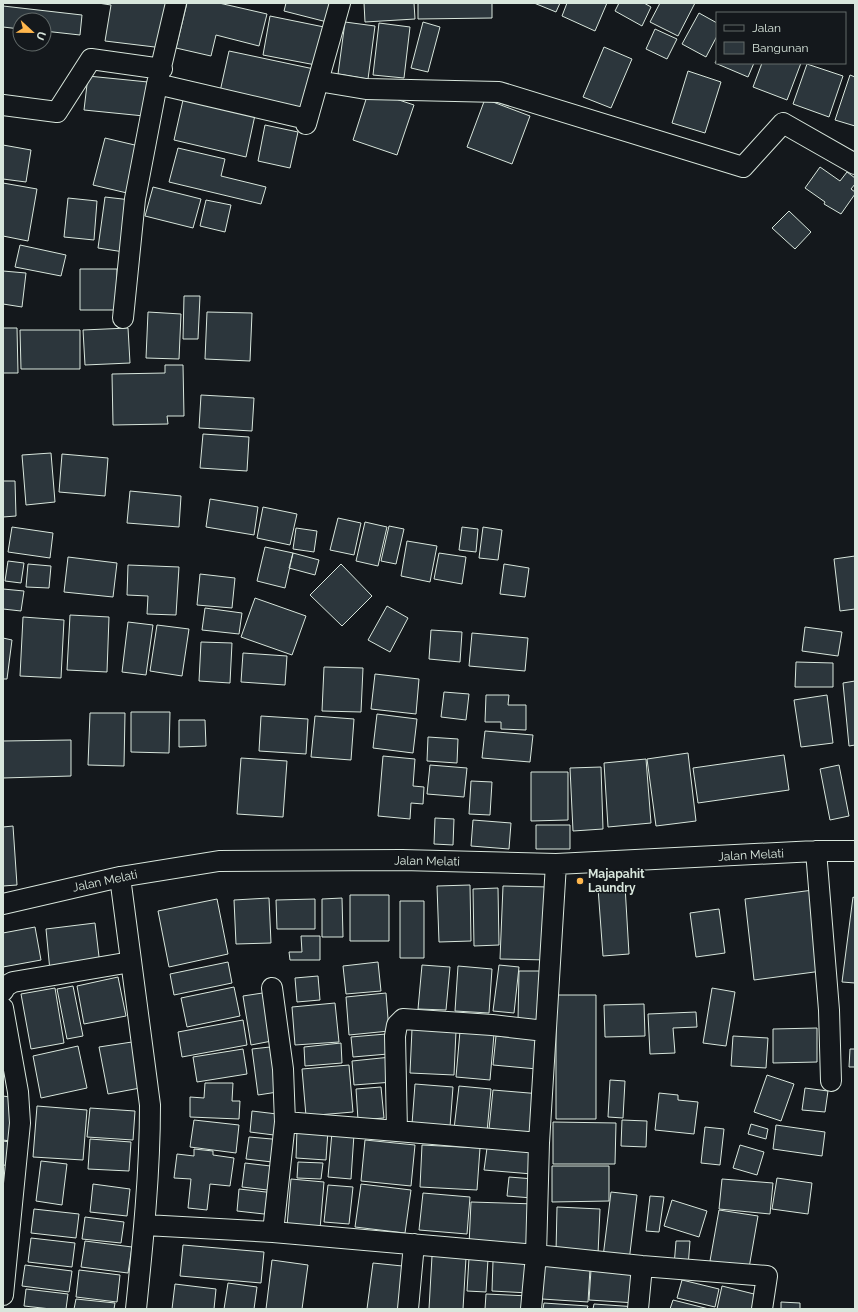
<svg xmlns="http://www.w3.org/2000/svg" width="858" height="1312" font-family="Raleway,sans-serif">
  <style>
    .building { fill: #2c363c; stroke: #d8e6dc }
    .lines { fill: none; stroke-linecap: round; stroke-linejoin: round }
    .street-casing { stroke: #d8e6dc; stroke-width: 22 }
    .street { stroke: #14181c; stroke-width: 20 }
    .poi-dot { fill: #ffb74d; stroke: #14181c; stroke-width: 1.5 }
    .labels { text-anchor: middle; stroke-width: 3; stroke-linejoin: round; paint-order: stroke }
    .street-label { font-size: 12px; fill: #d8e6dc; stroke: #14181c }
    .poi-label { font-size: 12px; font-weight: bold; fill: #d8e6dc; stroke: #14181c; text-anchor: start }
  </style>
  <rect width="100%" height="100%" fill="#14181c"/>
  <!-- building -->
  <path class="building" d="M98 3H171L163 48 105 41 111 5Z
    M187 3H219L267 14 259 46 216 35 211 56 176 48Z
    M286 3H332L327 22 284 11Z
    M364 3H414L415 19 365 22Z
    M418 3H492V18L418 19Z
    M534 3H560L556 12Z
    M567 3H607L595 31 562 16Z
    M619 3H644L651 7 642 26 615 11Z
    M660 3H695L678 36 650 22Z
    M3 6 82 15 80 35 44 31V20H20V29L3 27Z
    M699 13 717 23V36L706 57 682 44Z
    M270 16 329 28 321 66 263 55Z
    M345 22 375 26 368 79 338 74Z
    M423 22 440 27 428 72 411 68Z
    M379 23 410 27 404 78 373 75Z
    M655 29 677 39 667 59 646 49Z
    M604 47 632 59 611 108 583 97Z
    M229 51 314 69 304 114 219 96Z
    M717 59V63H754L748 77 715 63Z
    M762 63H801L787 100 753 87Z
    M807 64 843 76 829 117 793 104Z
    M688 71 721 82 705 133 672 123Z
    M850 75 855 77V126L835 120Z
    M88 76 148 82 144 116 84 110Z
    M369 90 414 105 397 155 353 140Z
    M485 99 530 116 512 164 467 147Z
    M183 100 255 115 246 157 174 140Z
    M265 125 298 132 290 168 258 161Z
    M105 138 139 146 127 193 93 185Z
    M3 145 31 150 26 182 3 179Z
    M178 148 225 159 221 176 266 187 261 204 169 182Z
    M820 167 840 181 847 172 855 178V184L851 189 855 192V194L841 214 824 204 825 202 805 188Z
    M3 183 37 189 28 241 3 236Z
    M153 187 201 199 193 228 145 216Z
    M105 197 131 200 124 252 98 248Z
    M68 198 97 201 94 240 64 237Z
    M206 200 231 205 225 232 200 226Z
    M789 211 811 232 795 249 772 228Z
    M20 245 66 255 61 276 15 267Z
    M80 269H117V310H80Z
    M3 271 26 273 22 307 3 304Z
    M184 296H200L198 339H183Z
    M148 312 181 314 179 359 146 358Z
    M207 312 252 313 250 361 205 359Z
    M3 328H17L18 373H3Z
    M128 328 130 363 85 365 83 330Z
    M20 330H80V369H21Z
    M165 365H183L184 416H167L168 424 113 425 112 374 165 373Z
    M201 395 254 398 252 431 199 428Z
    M203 434 249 437 247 471 200 468Z
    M51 453 55 502 26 505 22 455Z
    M62 454 108 458 105 496 59 492Z
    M3 481H15L16 516 3 517Z
    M130 491 181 496 179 527 127 523Z
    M210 499 258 507 254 535 206 527Z
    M263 507 297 514 290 545 257 538Z
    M338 518 361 523 354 555 330 550Z
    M365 522 387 527 378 566 356 561Z
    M389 526 404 529 396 564 381 561Z
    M12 527 53 533 50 558 8 552Z
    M462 527 478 529 476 552 459 550Z
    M483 527 502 530 498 560 479 558Z
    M296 528 317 531 314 552 293 549Z
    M407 541 437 546 430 582 401 576Z
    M265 547 293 553 285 588 257 581Z
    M293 553 319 560 315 575 289 568Z
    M439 553 466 557 462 584 434 579Z
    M855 556V609L840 611 834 559Z
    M68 557 117 563 113 597 64 592Z
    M8 561 24 563 21 583 5 581Z
    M28 564 51 566 49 588 26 587Z
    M341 564 372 596 342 626 310 595Z
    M504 564 529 568 525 597 500 594Z
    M128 565 179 567 176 615 147 614 148 596 127 595Z
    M200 574 235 578 232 608 197 605Z
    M3 589 24 591 21 611 3 609Z
    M255 598 306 616 292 655 241 637Z
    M387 606 408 618 390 652 368 640Z
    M205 608 242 613 239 634 202 630Z
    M70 615 109 617 107 672 67 670Z
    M23 617 64 620 61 678 20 676Z
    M128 622 153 625 146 675 122 672Z
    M157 625 189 629 182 676 150 671Z
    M805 627 842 632 838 656 802 651Z
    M431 630 462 632 460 662 429 659Z
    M472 633 528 638 525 671 469 666Z
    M3 638 12 640 7 679H3Z
    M201 642 232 643 230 683 199 681Z
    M243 653 287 656 285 685 241 682Z
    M796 662 833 663V687H795Z
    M324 667 363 668 361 712 322 711Z
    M375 674 419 679 416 714 371 709Z
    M855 681V745L849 746 843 683Z
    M444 692 469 694 466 720 441 717Z
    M486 695H509L508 705H526V730L501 729V722H485Z
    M827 695 833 743 801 747 794 700Z
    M131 712H170L169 753 131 752Z
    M90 713H125L124 766 88 765Z
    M377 714 417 719 413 753 373 748Z
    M261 716 308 719 306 754 259 751Z
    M315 716 354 719 351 760 311 757Z
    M179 720H205L206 746 179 747Z
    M485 731 533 735 530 762 482 758Z
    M428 737 458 739 457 763 427 761Z
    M71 740V776L3 778V741Z
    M688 753 696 821 656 826 647 759Z
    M784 755 789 790 698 803 693 768Z
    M383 756 415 759 413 786 424 787 423 804 411 803 410 819 378 816Z
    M241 758 287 761 283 817 237 814Z
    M646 759 651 823 608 827 604 763Z
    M430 765 467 768 464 797 427 794Z
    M839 765 849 816 830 820 820 769Z
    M601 767 603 829 573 831 570 768Z
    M531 772H568V820L531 821Z
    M471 781 492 782 490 815 469 814Z
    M435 818 454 819 453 845 434 844Z
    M473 820 511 823 509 849 471 846Z
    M536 825H570V849H536Z
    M13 826 17 885 3 886V827Z
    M470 885 471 941 439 942 437 886Z
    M503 886 550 887 548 960 500 959Z
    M625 886 629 954 603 956 598 888Z
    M498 888 499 945 474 946 473 889Z
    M813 890 822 971 754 980 745 899Z
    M350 895H389V941H350Z
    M853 897 855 898V983L842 982Z
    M269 898 271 943 236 944 234 900Z
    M342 898 343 937H322V899Z
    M217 899 228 954 169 967 158 911Z
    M315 899V929H277L276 900Z
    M400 901H424V958H400Z
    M719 909 725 953 696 957 690 913Z
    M95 923 100 965 50 971 46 929Z
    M35 927 41 960 3 967V933Z
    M301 936H320V960H290L289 952H302Z
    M228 962 232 983 174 995 170 974Z
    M378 962 381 991 346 994 343 966Z
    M422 965 450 967 446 1010 418 1009Z
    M499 965 519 967 514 1013 493 1011Z
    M458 966 492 969 489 1013 455 1011Z
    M519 971H545L544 1020H518Z
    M318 976 320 1000 297 1002 295 978Z
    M118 977 126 1016 84 1024 77 986Z
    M73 986 83 1036 67 1039 57 989Z
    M234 987 240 1016 187 1027 181 998Z
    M55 988 64 1043 31 1049 21 994Z
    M712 988 735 992 726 1046 703 1043Z
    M269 992 277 1040 251 1045 243 996Z
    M386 993 389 1031 349 1035 346 997Z
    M556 995H596V1119H556Z
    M335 1003 339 1042 295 1045 292 1007Z
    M644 1004 645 1036 605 1037 604 1005Z
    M696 1012 697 1027 673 1028 675 1053 650 1054 648 1014Z
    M243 1020 247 1045 182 1057 178 1032Z
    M817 1028V1062L773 1063V1029Z
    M412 1029 456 1031 454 1075 410 1073Z
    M460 1031 494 1034 490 1080 456 1077Z
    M386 1034 388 1054 353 1057 351 1037Z
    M496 1036 540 1040 537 1069 493 1065Z
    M733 1036 768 1038 766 1068 731 1066Z
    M132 1042 140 1088 108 1094 99 1047Z
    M341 1043 342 1063 305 1066 304 1047Z
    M78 1046 87 1088 41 1098 33 1056Z
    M279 1046 284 1091 258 1095 252 1049Z
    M243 1049 247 1074 197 1082 193 1057Z
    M850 1049H855V1067H849Z
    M391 1057 393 1082 354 1085 352 1061Z
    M349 1065 353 1112 306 1116 302 1069Z
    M767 1075 794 1084 781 1121 754 1112Z
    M610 1080 625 1081 623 1118 608 1117Z
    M205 1083H233L232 1101H240L239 1119 190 1117V1097L204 1098Z
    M415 1084 453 1087 450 1127 412 1124Z
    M459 1086 491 1089 487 1132 454 1129Z
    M381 1087 384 1118 358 1120 356 1089Z
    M805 1088 828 1091 825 1112 802 1110Z
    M493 1090 541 1094 537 1133 489 1129Z
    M659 1093 678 1095V1100L698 1102 694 1134 655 1130Z
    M3 1096 16 1098 10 1141 3 1140Z
    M37 1106 87 1110 83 1160 33 1157Z
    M90 1108 135 1111 133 1140 87 1137Z
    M252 1111 285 1115 282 1136 250 1132Z
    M194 1120 239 1125 236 1153 190 1147Z
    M622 1120 647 1121 646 1147 621 1146Z
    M553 1122 616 1123 615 1164H553Z
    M751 1124 768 1129 766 1139 748 1134Z
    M776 1125 825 1132 822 1156 773 1149Z
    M705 1127 724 1129 720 1165 701 1163Z
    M297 1129 328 1130 326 1160 296 1158Z
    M332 1132 354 1134 351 1179 328 1177Z
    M249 1137 283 1140 281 1163 246 1159Z
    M90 1139 131 1142 129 1171 88 1169Z
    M365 1140 415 1145 411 1186 361 1181Z
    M3 1141 16 1143 13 1166 3 1165Z
    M422 1145 480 1148 477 1190 420 1187Z
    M740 1145 764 1152 757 1175 733 1168Z
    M487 1148 534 1152 532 1174 484 1170Z
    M194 1149 213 1151V1155L234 1158 230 1186 210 1184 207 1210 188 1208 191 1179 174 1178 177 1154 194 1156Z
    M41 1161 67 1164 62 1205 36 1201Z
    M298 1162 323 1163 321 1179 297 1178Z
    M245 1163 279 1167 276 1191 242 1187Z
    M552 1166H609V1201L552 1202Z
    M509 1177 534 1179 532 1198 507 1196Z
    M777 1178 812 1183 808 1214 772 1209Z
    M291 1179 324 1182 320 1229 287 1226Z
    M722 1179 773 1183 770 1214 719 1209Z
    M93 1184 130 1189 127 1216 90 1212Z
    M361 1184 411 1190 405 1233 355 1227Z
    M328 1185 353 1187 349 1224 324 1222Z
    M239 1189 275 1193 273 1215 237 1211Z
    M611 1192 637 1195 629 1261 603 1257Z
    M423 1193 470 1197 467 1234 419 1230Z
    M650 1196 664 1197 659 1232 646 1231Z
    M672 1200 707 1211 699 1237 664 1226Z
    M471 1202 536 1204 534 1247 469 1245Z
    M557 1207 600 1209 598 1254 556 1252Z
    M34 1209 79 1214 76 1238 31 1233Z
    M719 1210 758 1216 749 1268 710 1261Z
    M85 1217 124 1222 121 1243 82 1239Z
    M31 1238 75 1243 72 1267 28 1262Z
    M85 1241 132 1247 128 1273 81 1267Z
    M676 1241H690L688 1267 674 1266Z
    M183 1245 264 1252 261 1283 180 1276Z
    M432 1256 466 1258 463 1309H429Z
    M469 1258 488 1259 486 1292 467 1291Z
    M272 1260 308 1265 302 1309H266Z
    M493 1261 531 1263 529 1293 492 1291Z
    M373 1263 412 1267 407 1309H367Z
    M25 1265 72 1271 69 1292 22 1286Z
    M544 1266 590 1269 588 1302 542 1299Z
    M79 1270 120 1275 117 1302 76 1297Z
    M591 1270 638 1273 636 1303 589 1300Z
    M682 1280 719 1289 715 1307 677 1298Z
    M228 1283 257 1287 254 1309H224Z
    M175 1284 216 1289 214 1309H172Z
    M722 1286 762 1296 759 1309H717Z
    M26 1289 68 1294 66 1309H51L24 1306Z
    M486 1294 529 1296V1309H485Z
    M76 1299 115 1303 114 1309H74Z
    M673 1300 709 1309H670Z
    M781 1302 800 1303V1309H781Z
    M544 1303 588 1306 587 1309H543Z
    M594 1304 637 1307V1309H593Z"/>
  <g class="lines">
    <defs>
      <path id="street" d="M318 81 366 89 499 92 743 167 783 123 855 164
        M157 84 307 119
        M3 105 57 112 91 59 162 69
        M306 124 340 3
        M123 318 135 199 157 84 176 3
        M816 851 829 1010 831 1081
        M120 877 150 1105C150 1173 143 1241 136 1309
        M3 904 120 877 219 861 402 860 556 864 816 851H855
        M272 988 283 1069 285 1122 397 1131
        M3 991 6 986 13 982 131 962
        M3 1008 18 1092 20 1123 3 1295
        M539 1143 397 1131 395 1036 397 1025 403 1019 492 1025 545 1031
        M145 1225 273 1232 536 1255 642 1266 767 1276 762 1309
        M273 1232 285 1122
        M408 1309 414 1244
        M531 1309 536 1255 539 1143 556 864
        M638 1309 642 1266"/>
    </defs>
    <!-- street casing -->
    <use href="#street" class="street-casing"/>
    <!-- street -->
    <use href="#street" class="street"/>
  </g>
  <!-- markers -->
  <circle class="poi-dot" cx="580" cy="881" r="4"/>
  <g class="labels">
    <!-- street labels -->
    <g class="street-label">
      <text transform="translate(751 855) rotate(-3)" y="4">Jalan Melati</text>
      <text transform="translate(427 861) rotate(1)" y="4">Jalan Melati</text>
      <text transform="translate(105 881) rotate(-12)" y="4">Jalan Melati</text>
    </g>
    <!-- poi labels -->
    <g class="poi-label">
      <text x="588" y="878">Majapahit<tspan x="588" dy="14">Laundry</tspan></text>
    </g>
  </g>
  <!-- border -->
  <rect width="858" height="1312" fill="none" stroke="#d8e6dc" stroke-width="8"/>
  <!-- legend -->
  <rect x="716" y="12" width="130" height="52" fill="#14181c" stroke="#626a69"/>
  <rect x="724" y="25" width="20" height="6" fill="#14181c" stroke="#626a69"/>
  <text x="752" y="32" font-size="12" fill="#d8e6dc">Jalan</text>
  <rect x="724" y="42" width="20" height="12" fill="#2c363c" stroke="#626a69"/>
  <text x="752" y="52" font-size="12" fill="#d8e6dc">Bangunan</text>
  <!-- north arrow -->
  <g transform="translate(32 32) rotate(112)"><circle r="19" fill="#14181c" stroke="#626a69"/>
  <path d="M0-3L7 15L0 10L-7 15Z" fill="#ffb74d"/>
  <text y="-6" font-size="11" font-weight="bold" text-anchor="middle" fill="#d8e6dc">U</text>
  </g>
</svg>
